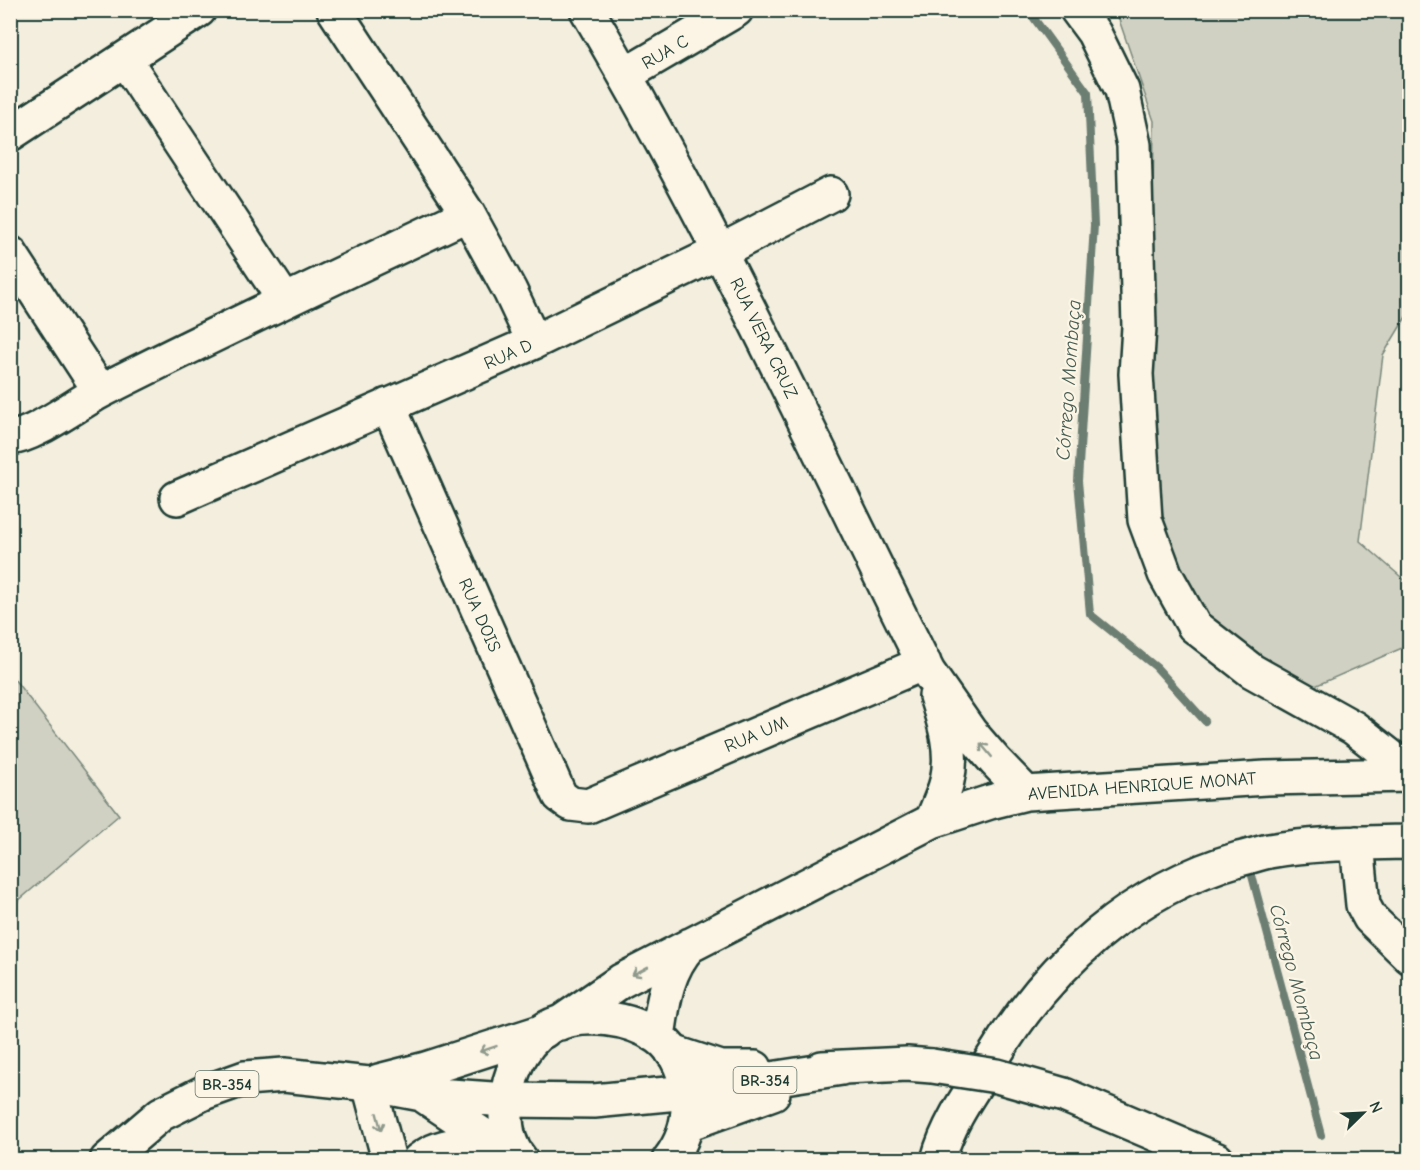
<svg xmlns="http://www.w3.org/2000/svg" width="1420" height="1170" font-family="'Comic Neue',sans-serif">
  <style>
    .green { fill: #d0d1c2; stroke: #78877b; stroke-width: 1.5 }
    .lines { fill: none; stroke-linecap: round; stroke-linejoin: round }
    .stream { stroke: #6c7d72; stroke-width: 8 }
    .minor-casing { stroke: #1f3d34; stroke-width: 38 }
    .highway-casing { stroke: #1f3d34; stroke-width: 38 }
    .minor { stroke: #fcf5e5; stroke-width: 33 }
    .highway { stroke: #fcf5e5; stroke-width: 33 }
    .highway-bridge-casing { stroke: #1f3d34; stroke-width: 38; stroke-linecap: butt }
    .highway-bridge { stroke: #fcf5e5; stroke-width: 33 }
    .oneway { stroke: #8e998c }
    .labels { text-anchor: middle; stroke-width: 4.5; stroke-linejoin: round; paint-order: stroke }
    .shield { fill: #fcf5e5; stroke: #617469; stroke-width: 1.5 }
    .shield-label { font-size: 16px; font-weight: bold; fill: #1f3d34 }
    .street-label { font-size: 18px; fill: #1f3d34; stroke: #fcf5e5 }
    .water-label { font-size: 20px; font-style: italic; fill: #465d53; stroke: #fcf5e5 }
  </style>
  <rect width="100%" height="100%" fill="#f3eede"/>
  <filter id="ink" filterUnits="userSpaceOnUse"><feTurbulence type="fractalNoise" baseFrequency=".0167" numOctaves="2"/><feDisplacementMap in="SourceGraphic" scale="12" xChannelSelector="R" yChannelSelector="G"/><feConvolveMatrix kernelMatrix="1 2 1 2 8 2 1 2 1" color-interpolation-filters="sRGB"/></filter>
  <g filter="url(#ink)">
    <!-- green -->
    <path class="green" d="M1116 11H1409V312L1383 355 1360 541 1409 584V645L1299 693 1220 639 1155 545 1151 374 1154 121Z
      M11 675 119 815 11 907H10Z"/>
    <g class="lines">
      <!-- stream -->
      <path class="stream" d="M1028 10 1088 93 1094 225 1078 481 1090 614 1156 667 1205 721
        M1251 872 1321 1135"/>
      <defs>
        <path id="minor" d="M334 10 468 214 510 291 534 342
          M587 10C714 224 817 450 928 672L970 732 995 761 1026 793
          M1077 10 1094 33 1122 90 1134 145 1139 327 1136 374 1145 520 1165 574 1194 626 1252 671 1354 728 1410 772
          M125 60 285 301
          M625 75 736 10
          M10 134 199 10
          M10 253 100 391
          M388 405 560 796 571 804 588 806 924 663
          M10 438C35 436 79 402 103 390 223 329 346 272 468 214
          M177 498 534 342 721 251 831 194
          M932 821C937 808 944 794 947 781 954 752 945 724 936 696
          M1357 843 1363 905 1370 918 1410 957
          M560 1023 621 981 932 821 990 802 1026 793 1266 778 1410 775
          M658 1037C663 1003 666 971 690 945
          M369 1084 389 1160
          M419 1160C449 1137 478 1145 512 1153
          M521 1160C504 1141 504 1115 508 1091 512 1066 528 1036 553 1025 585 1012 629 1017 658 1037 677 1050 688 1078 688 1101 689 1123 683 1142 669 1160
          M938 1160C948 1122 973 1089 994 1056 1050 964 1133 889 1239 859 1249 857 1259 853 1269 851 1315 843 1363 843 1410 842"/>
        <path id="highway" d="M672 1052 721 1068H755
          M822 1068 907 1064 932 1066
          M379 1081 426 1069 544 1031
          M1064 1095 1217 1160
          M426 1097 508 1152
          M687 1124 773 1093
          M107 1160 161 1114 203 1093 245 1078 284 1075 369 1084 422 1094 506 1100 594 1101 688 1092 842 1068"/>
      </defs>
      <!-- minor casing -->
      <use href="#minor" class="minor-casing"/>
      <!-- highway casing -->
      <use href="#highway" class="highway-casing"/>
      <!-- minor -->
      <use href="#minor" class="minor"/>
      <!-- highway -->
      <use href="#highway" class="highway"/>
      <defs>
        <path id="highway-bridge" d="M932 1066 997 1076 1064 1095"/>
      </defs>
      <!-- highway-bridge casing -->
      <use href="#highway-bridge" class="highway-bridge-casing"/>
      <!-- highway-bridge -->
      <use href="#highway-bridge" class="highway-bridge"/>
    </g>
    <!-- one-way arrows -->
    <defs><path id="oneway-shaft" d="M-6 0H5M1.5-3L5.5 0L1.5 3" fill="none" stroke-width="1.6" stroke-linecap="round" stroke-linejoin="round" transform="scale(1.5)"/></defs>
    <g class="oneway">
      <use href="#oneway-shaft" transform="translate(986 750) rotate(-130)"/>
      <use href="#oneway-shaft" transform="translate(640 971) rotate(152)"/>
      <use href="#oneway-shaft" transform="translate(488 1049) rotate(161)"/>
      <use href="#oneway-shaft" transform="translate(379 1122) rotate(75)"/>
    </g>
  </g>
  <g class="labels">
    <!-- shield labels -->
    <g class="shield">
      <rect x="733.5" y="1067" width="63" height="26" rx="4.5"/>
      <rect x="195.5" y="1071" width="63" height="26" rx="4.5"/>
    </g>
    <g class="shield-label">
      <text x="765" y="1086">BR-354</text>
      <text x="227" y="1090">BR-354</text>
    </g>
    <!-- street labels -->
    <g class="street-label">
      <text transform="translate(665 52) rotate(-30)" y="6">RUA C</text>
      <text transform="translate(764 338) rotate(64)" y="6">RUA VERA CRUZ</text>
      <text transform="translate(508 354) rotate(-24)" y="6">RUA D</text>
      <text transform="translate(480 615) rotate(66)" y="6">RUA DOIS</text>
      <text transform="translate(756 734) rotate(-23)" y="6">RUA UM</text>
      <text transform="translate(1142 786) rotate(-4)" y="6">AVENIDA HENRIQUE MONAT</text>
    </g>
    <!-- water labels -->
    <g class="water-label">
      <text transform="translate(1068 380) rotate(-86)" y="7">Córrego Mombaça</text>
      <text transform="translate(1297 982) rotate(75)" y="7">Córrego Mombaça</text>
    </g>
  </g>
  <!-- margin -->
  <rect width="1420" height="1170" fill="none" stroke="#fcf5e5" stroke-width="36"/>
  <rect x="18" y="18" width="1384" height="1134" fill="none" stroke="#1f3d34" stroke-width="2" filter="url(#ink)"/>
  <!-- north arrow -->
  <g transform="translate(1363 1113) rotate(66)" stroke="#fcf5e5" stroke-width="4.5" paint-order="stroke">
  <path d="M0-4.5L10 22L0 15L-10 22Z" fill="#1f3d34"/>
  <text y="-9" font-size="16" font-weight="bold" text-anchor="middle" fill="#1f3d34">N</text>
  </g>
</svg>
